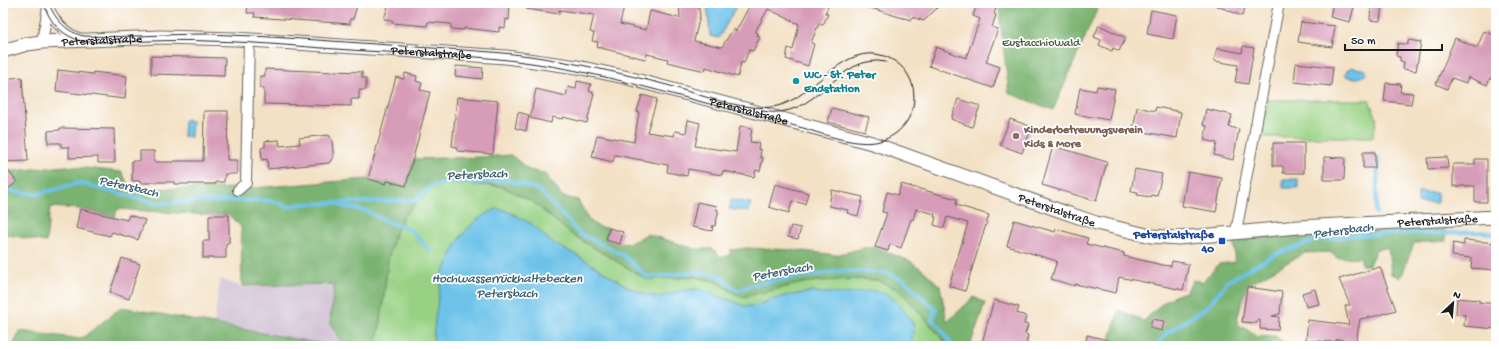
<svg xmlns="http://www.w3.org/2000/svg" width="1499" height="349" font-family="'Gochi Hand',sans-serif">
  <style>
    .industrial { fill: #cebed0 }
    .green { fill: #98d183; stroke: #5a7650 }
    .forest { fill: #7ab371; stroke: #4b6846 }
    .water { fill: #6dc2e9; stroke: #446f82 }
    .lines { fill: none; stroke-linecap: round; stroke-linejoin: round }
    .stream { stroke: #6dc2e9; stroke-width: 4 }
    .building { fill: #d79cb8 }
    .minor-casing { stroke: #676157; stroke-width: 12 }
    .tertiary-casing { stroke: #676157; stroke-width: 15 }
    .minor { stroke: #fff; stroke-width: 10 }
    .tertiary { stroke: #fff; stroke-width: 13 }
    .tram { stroke: #1c1c1c; stroke-width: 1 }
    .culture-dot { fill: #0f9aa8; stroke: #fff; stroke-width: 1.5 }
    .education-dot { fill: #8d6e63; stroke: #fff; stroke-width: 1.5 }
    .transit-dot { fill: #1a4fb4; stroke: #fff; stroke-width: 1.5 }
    .labels { text-anchor: middle; stroke-width: 3.5; stroke-linejoin: round; paint-order: stroke }
    .street-label { font-size: 12px; fill: #1c1c1c; stroke: #fff }
    .park-label { font-size: 12px; fill: #475b40; stroke: #fff }
    .culture-label { font-size: 12px; font-weight: bold; fill: #0d838f; stroke: #fff; text-anchor: start }
    .education-label { font-size: 12px; font-weight: bold; fill: #785e54; stroke: #fff; text-anchor: start }
    .transit-label { font-size: 12px; font-weight: bold; fill: #164399; stroke: #fff; text-anchor: end }
    .water-label { font-size: 13px; font-style: italic; fill: #3c5e6e; stroke: #fff }
  </style>
  <rect width="100%" height="100%" fill="#fff"/>
  <filter id="ink" filterUnits="userSpaceOnUse"><feTurbulence type="fractalNoise" baseFrequency=".025" numOctaves="2"/><feDisplacementMap in="SourceGraphic" scale="8" xChannelSelector="R" yChannelSelector="G"/><feConvolveMatrix kernelMatrix="1 2 1 2 8 2 1 2 1" color-interpolation-filters="sRGB"/></filter>
  <filter id="wash" filterUnits="userSpaceOnUse"><feTurbulence type="fractalNoise" baseFrequency=".012" numOctaves="4" result="noise"/><feDisplacementMap in="SourceGraphic" scale="16" xChannelSelector="R" yChannelSelector="G"/><feGaussianBlur stdDeviation="0.9" result="paint"/><feColorMatrix in="noise" values="0 0 0 0 0 0 0 0 0 0 0 0 0 0 0 0 0 1.4 0 .05"/><feComposite in="paint" operator="in"/></filter>
  <g filter="url(#wash)">
    <rect width="100%" height="100%" fill="#f3e1c5"/>
    <!-- industrial -->
    <path class="industrial" d="M220 279 242 287 335 284 330 323 344 346H332L214 324Z"/>
    <!-- green -->
    <path class="green" d="M1266 100H1369L1377 118 1373 137H1260Z
      M455 184 501 186 533 202 571 234 646 279 696 277 714 281 742 297 807 282 851 279 877 280 901 291 947 344V346H376L381 320 388 260 395 233 403 217 433 186Z"/>
    <!-- forest -->
    <path class="forest" d="M998 3H1100L1053 110 1009 93Z
      M511 155 529 170 544 173 563 197 578 200C587 215 589 228 609 228L606 240C626 246 630 244 647 234L695 249H713L721 257 730 255V250L747 248 795 250 836 255 864 248 875 247 910 261 923 270 940 286 947 322 974 297 985 303 970 346H947V344L901 291 877 280 851 279 807 282 742 297 714 281 696 277 646 279 571 234 533 202 501 186 455 184 433 186 403 217 395 233 388 260 381 320 376 346H344L330 323 334 284 242 286 241 227 229 215H209L117 209 115 217 80 209 50 207 46 242 3 234V172L66 166 122 172 130 189 253 188 368 179 386 184 387 181 406 186 414 159 481 157Z
      M1445 229 1446 241 1414 243 1401 278 1391 274 1388 248 1376 249 1369 265H1361V257L1337 258 1330 252 1304 253 1247 285 1237 320 1239 325 1252 332 1257 337 1275 336 1283 342 1312 346H1109L1111 335 1119 310 1144 321C1158 307 1166 297 1186 292L1193 280 1203 282 1219 264 1235 262 1234 242C1304 228 1375 230 1445 229Z
      M122 307 332 346H13L20 331 81 339Z"/>
    <!-- water -->
    <path class="water" d="M707 3H738L719 38 710 36Z
      M1351 67 1366 70 1367 74C1361 79 1354 79 1346 76V72Z
      M184 120 192 121 191 137 183 136Z
      M1283 179H1298V188H1283Z
      M1418 192 1437 193V203H1418Z
      M731 200 751 203 749 212 729 209Z
      M496 209 504 210 515 215 533 225 551 242 580 257 630 288 647 295 659 297 683 290 699 289 745 306H754L784 296 812 292 847 294 868 291 880 292 890 296 900 305 913 324 914 331 911 343 923 346H441L433 342 435 320 442 273C448 267 448 260 452 253 461 233 476 217 496 209Z"/>
    <g class="lines">
      <!-- stream -->
      <path class="stream" d="M3 190 37 194 79 183 156 203 256 200 273 201 288 207 301 204 417 200 431 186 453 182 477 183 508 180 539 190 579 233 623 255 647 277 663 276 693 272 718 275 737 291 755 284 839 271 888 273 904 280 936 310 932 319 942 330 952 346
        M337 203 342 206 366 211 391 223 404 227 413 232 430 251
        M1376 213 1378 158
        M1156 346 1167 333 1207 307 1228 281 1276 254 1317 240 1356 235 1480 232 1496 234"/>
    </g>
    <g id="blocks">
      <!-- building -->
      <path class="building" d="M248 3H358L353 19H350V24L254 17 255 13H247Z
        M389 3H431L453 5V3H510L509 20 506 19 505 28 499 27V32L464 28V30L451 29V24L428 22 427 26 392 23V20L384 19Z
        M527 3H621L620 5 624 6 620 24 646 30 650 11 680 18 679 3H698L700 15 694 41 722 47 733 29 736 31 751 3H830L825 13 828 14 823 25 819 23 811 43 814 44 808 66 786 59 788 48 793 50 799 24 768 9 755 32 758 33 757 36 760 37 753 51 749 50 744 63 741 62 738 77 706 67 705 71 667 62 668 59 647 54 645 59 597 47 598 42 592 41 594 33 590 32 594 15 559 10V14L526 9Z
        M862 3H942L924 21 912 17 911 20 896 16 862 5Z
        M977 3 996 8 994 14 996 15 992 27 998 29 986 62 1000 67 993 88 929 66 936 47 966 58 980 19 973 16Z
        M1210 3H1247L1242 16Z
        M1333 3H1355L1350 22 1330 17Z
        M1371 3H1382L1380 21 1370 20Z
        M1151 10 1177 15 1173 39 1147 34Z
        M1301 22 1335 26 1332 47 1298 42Z
        M1099 25 1126 38 1119 51 1113 48 1112 51 1099 45 1101 40 1094 37Z
        M1484 31 1496 36V81L1490 78 1487 85 1468 77 1466 83 1452 78 1447 89 1436 84 1455 38 1477 48Z
        M1408 40 1421 42 1416 71 1403 69 1404 62 1400 61V57L1396 56 1398 43 1408 45Z
        M1243 46 1254 48 1248 84 1235 82 1238 65 1214 61 1217 48 1242 53Z
        M151 56 225 58 224 76 151 74Z
        M1296 63 1333 67 1331 86 1294 82Z
        M456 66 483 68 482 79 455 76Z
        M265 69 333 72V71L362 72V78H366V90H359V99H351V106L264 104V88H260V76H265Z
        M58 70 93 74V72L127 76 125 99 56 91Z
        M405 73 417 76 416 81 422 83 420 90 430 92 406 186 387 181 386 184 368 179 396 77 404 79Z
        M22 77 28 161 3 162V79Z
        M577 81 591 84 589 91 594 93 587 123 563 117V119L552 117 551 123 530 118 536 89 566 96 568 87 576 89Z
        M1386 83 1401 84 1400 92 1413 93 1411 104 1384 101Z
        M1097 86 1115 89 1109 120 1075 114 1080 88 1096 91Z
        M642 95 657 99 647 132 674 136 675 131 686 133 688 120 700 123 695 146 736 152 740 126 752 128 750 142 759 143 758 149 761 150 760 157 763 158 760 171 756 170 754 177 723 171 722 175 688 169 687 176 667 172 668 165 615 155 613 162 592 157 597 135 634 142 639 112H637Z
        M457 97 498 101 493 154 457 151V147L452 146Z
        M958 99 980 106 972 127 951 119Z
        M1137 107 1155 111 1156 107 1181 112 1177 138 1133 130Z
        M832 108 869 117 865 131 828 122Z
        M1206 109 1232 115 1229 127 1239 129 1233 160 1214 155 1217 143 1204 140 1207 126 1203 125Z
        M204 111H228L227 160H237V174H225L224 182H216V184H174V182H151V183H140V181H132V161H140V151H154V162H174V161H203Z
        M518 112 529 115 526 131 515 128Z
        M1010 119 1032 127 1022 153 1000 145Z
        M60 128 114 129 115 163H98V157L69 158V147H61V143H48V131L60 130Z
        M329 135 332 141 333 152V157L329 163 268 169 267 159 262 160 261 148 265 147V141L279 140 280 146 300 144 299 138Z
        M1273 143H1304V173H1283V166H1273Z
        M1053 146 1107 162 1096 201 1042 185Z
        M1363 152H1375V168H1363Z
        M1324 157 1345 158 1344 180H1324Z
        M1447 157 1448 168 1428 169 1427 158Z
        M1475 159H1487V202H1475V186H1453V164H1475Z
        M3 164 17 182 8 189 3 182Z
        M1135 169 1162 174 1157 196 1151 195V197L1137 195 1138 192 1131 191Z
        M1188 172 1222 178 1216 212 1182 206Z
        M775 184 808 193 805 204 792 201 789 213 769 207Z
        M901 184 957 199 956 205 989 215 965 291 949 286 968 223 947 217 944 228 934 225 936 217H934L935 214 916 209 913 220 911 219 901 248 890 244 888 251 875 247 887 213 882 212 887 192 898 195Z
        M832 190 863 197 858 216 847 213 848 210 829 206Z
        M697 202 717 206 716 209 718 210V214L715 226 713 225 712 231 692 227Z
        M80 209 127 220 129 215 145 220 138 240 112 232 110 236 76 228Z
        M209 215H229V243H226V258H203V241H209Z
        M1014 220 1055 232 1056 229 1088 238 1086 244 1124 253V256L1162 265 1171 266 1172 261 1189 264 1183 290 1119 277 1116 293 1075 284V286L1051 279 1057 261 1007 246Z
        M791 226 801 228 798 239 788 237Z
        M609 228 623 232 620 244 606 240Z
        M1464 240 1496 243V270L1471 268 1472 258 1452 256 1453 243 1464 245Z
        M122 258 140 264 129 299 110 292Z
        M1380 267 1396 310 1376 316 1360 319 1355 346H1346L1345 341 1340 339 1336 340 1334 342 1306 340 1308 320 1349 325 1345 306 1350 305 1339 279Z
        M1247 287 1282 292 1280 314 1272 316 1279 317 1278 330 1260 329V320H1257V323L1242 322Z
        M1315 289 1319 304 1306 307 1302 293Z
        M1457 298 1479 300V302L1496 304V329L1464 326 1465 315 1456 314Z
        M994 300 1019 307 1017 313 1026 316 1024 324 1028 325 1025 334 1028 335 1026 346H981Z
        M1152 319 1164 321 1162 331 1150 328Z
        M1087 335 1115 342V346H1085Z"/>
    </g>
  </g>
  <g filter="url(#ink)">
    <use href="#blocks" fill-opacity="0" stroke="#676157" stroke-width="1"/>
    <g class="lines">
      <defs>
        <path id="minor" d="M47 3C51 19 66 36 83 39
          M42 42 48 7
          M238 190 246 183 249 39
          M1236 232 1279 3
          M1340 346V345"/>
        <g id="tertiary">
          <path id="s1" d="M3 51 27 44 42 42 160 37 236 39 506 57 577 67 624 77 872 143 1058 210 1096 223 1151 236 1178 238 1299 227 1496 217"/>
        </g>
      </defs>
      <!-- minor casing -->
      <use href="#minor" class="minor-casing"/>
      <!-- tertiary casing -->
      <use href="#tertiary" class="tertiary-casing"/>
      <!-- minor -->
      <use href="#minor" class="minor"/>
      <!-- tertiary -->
      <use href="#tertiary" class="tertiary"/>
      <!-- tram -->
      <path class="tram" d="M44 3C49 24 65 38 86 42 127 43 167 39 208 41 261 42 313 48 366 51 421 54 477 55 531 63 589 71 645 87 702 102 736 111 770 119 803 128 826 135 858 147 880 141 922 129 927 71 884 56 846 43 817 90 786 103 775 108 763 108 751 107 723 104 694 93 667 85 621 73 576 63 530 56 484 50 436 49 390 45 329 41 268 36 207 34 166 34 125 38 84 36 68 33 54 19 49 3
        M762 111C818 123 837 51 886 62"/>
    </g>
  </g>
  <!-- markers -->
  <circle class="culture-dot" cx="796" cy="81" r="4"/>
  <circle class="education-dot" cx="1016" cy="136" r="4"/>
  <rect class="transit-dot" x="1218" y="237" width="8" height="8" rx="2"/>
  <g class="labels">
    <!-- street labels -->
    <g class="street-label">
      <text dy="4" stroke="none"><textPath href="#s1" startOffset="100">Peterstalstraße</textPath></text>
      <text dy="4" stroke="none"><textPath href="#s1" startOffset="430">Peterstalstraße</textPath></text>
      <text dy="4" stroke="none"><textPath href="#s1" startOffset="754">Peterstalstraße</textPath></text>
      <text dy="4" stroke="none"><textPath href="#s1" startOffset="1078">Peterstalstraße</textPath></text>
      <text dy="4" stroke="none"><textPath href="#s1" startOffset="1463">Peterstalstraße</textPath></text>
    </g>
    <!-- park labels -->
    <g class="park-label">
      <text x="1041" y="46">Eustacchiowald</text>
    </g>
    <!-- culture labels -->
    <g class="culture-label">
      <text x="804" y="78">WC - St. Peter<tspan x="804" dy="14">Endstation</tspan></text>
    </g>
    <!-- education labels -->
    <g class="education-label">
      <text x="1024" y="133">Kinderbetreuungsverein<tspan x="1024" dy="14">Kids &amp; More</tspan></text>
    </g>
    <!-- transit labels -->
    <g class="transit-label">
      <text x="1214" y="238">Peterstalstraße<tspan x="1214" dy="14">40</tspan></text>
    </g>
    <!-- water labels -->
    <g class="water-label">
      <text transform="translate(477 173) rotate(-2)" y="5">Petersbach</text>
      <text transform="translate(129 185) rotate(13)" y="5">Petersbach</text>
      <text transform="translate(1343 229) rotate(-7)" y="5">Petersbach</text>
      <text transform="translate(782 270) rotate(-10)" y="5">Petersbach</text>
      <text x="507" y="282">Hochwasserrückhaltebecken<tspan x="507" dy="15">Petersbach</tspan></text>
    </g>
  </g>
  <!-- margin -->
  <rect width="1499" height="349" fill="none" stroke="#fff" stroke-width="16"/>
  <!-- north arrow -->
  <g transform="translate(1453 303) rotate(26)" stroke="#ffffff" stroke-width="3" paint-order="stroke">
  <path d="M0-3L7 15L0 10L-7 15Z" fill="#1c1c1c"/>
  <text y="-6" font-size="11" font-weight="bold" text-anchor="middle" fill="#1c1c1c">N</text>
  </g>
  <!-- scale -->
  <path d="M1345 44v6h97v-6" fill="none" stroke="#1c1c1c" stroke-width="2"/>
  <text x="1351" y="44" font-size="12" fill="#1c1c1c" stroke="#ffffff" stroke-width="3" paint-order="stroke">50 m</text>
</svg>
